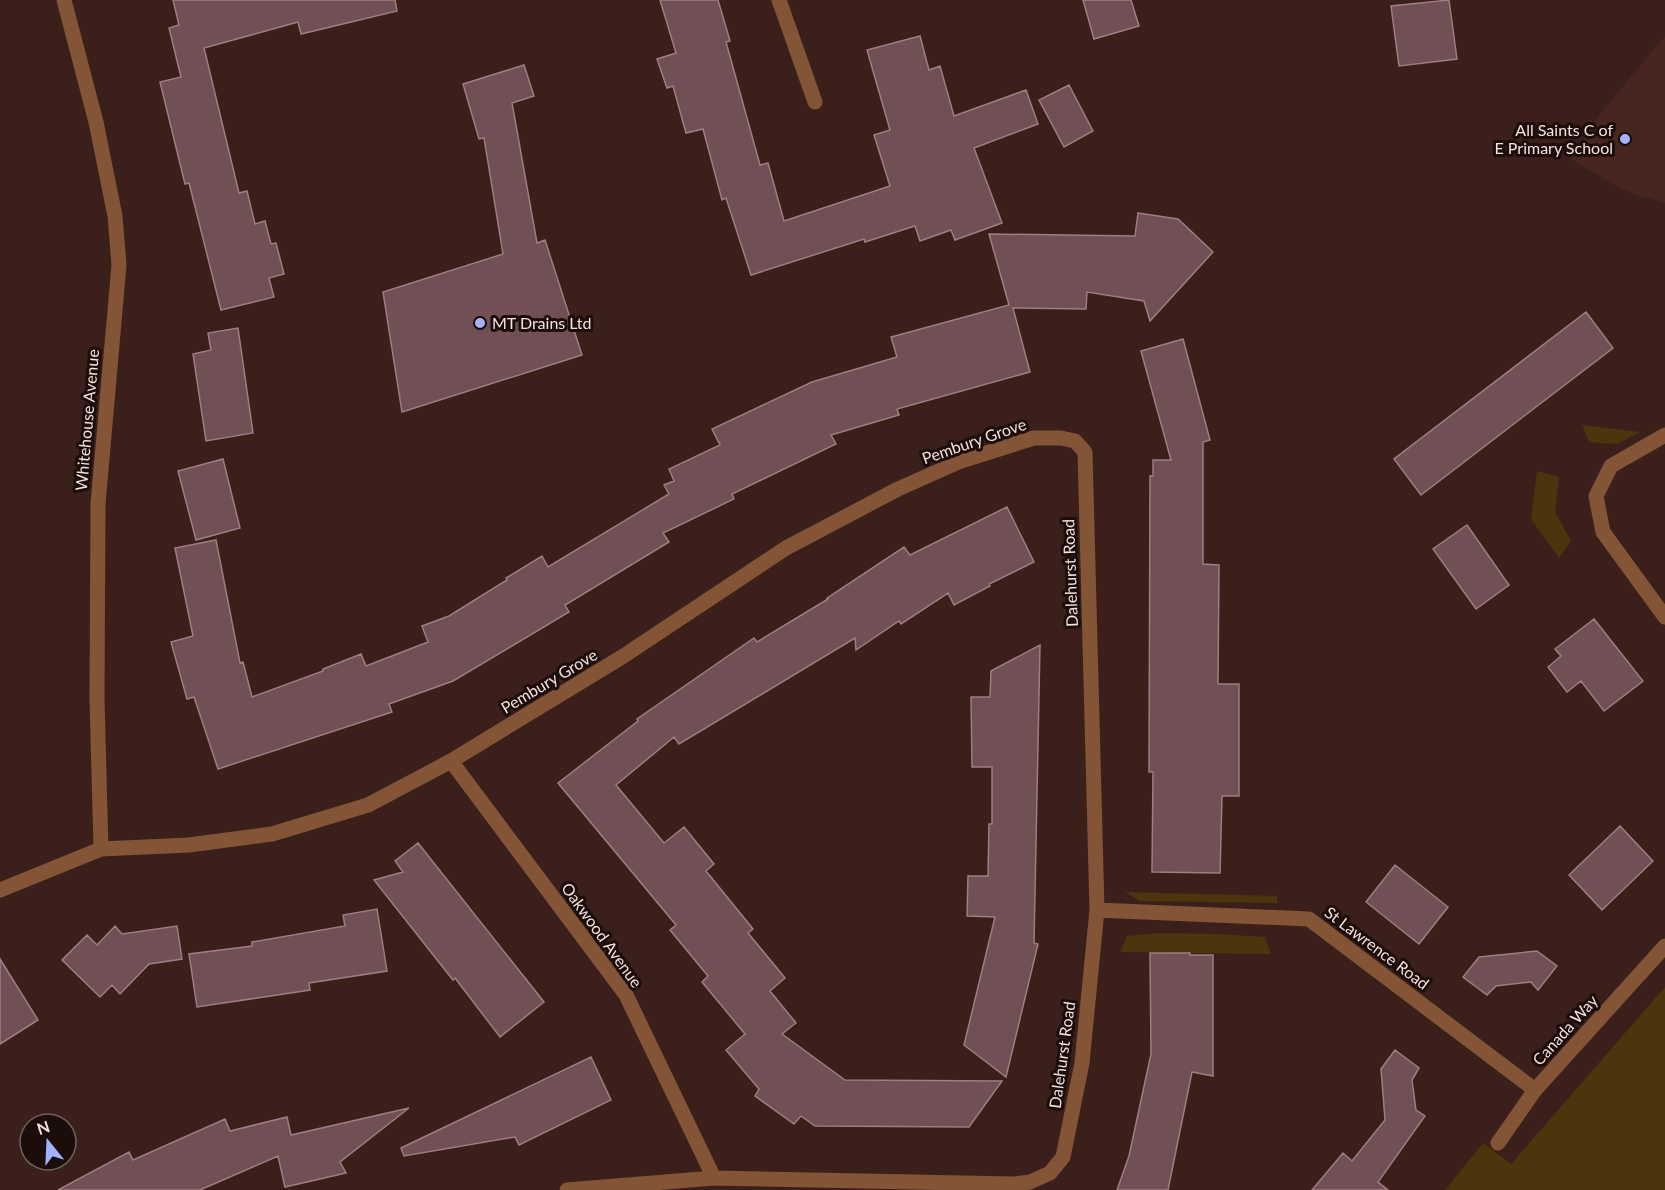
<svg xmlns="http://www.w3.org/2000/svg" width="1665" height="1190" font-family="Lato,sans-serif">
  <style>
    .built { fill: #492520 }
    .green { fill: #4c340c }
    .building { fill: #704f55; stroke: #a17c82; stroke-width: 1.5 }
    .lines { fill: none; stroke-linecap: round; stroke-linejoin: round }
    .minor { stroke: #835435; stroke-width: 15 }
    .poi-dot { fill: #a3b2fd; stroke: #1a0d0a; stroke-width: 2 }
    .labels { text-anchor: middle; stroke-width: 6; stroke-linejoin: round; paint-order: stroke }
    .poi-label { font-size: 16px; fill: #f5e1dd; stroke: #1a0d0a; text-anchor: end }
    .street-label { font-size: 16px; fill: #f5e1dd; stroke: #1a0d0a }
  </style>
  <rect width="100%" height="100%" fill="#3b1f1a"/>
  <!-- built -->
  <path class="built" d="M1665 36V203L1634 194 1611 183 1571 159 1597 118Z"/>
  <!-- green -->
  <path class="green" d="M1582 425 1640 432 1617 444 1589 442Z
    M1537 471 1559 477 1555 512 1571 541 1559 558 1531 519Z
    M1125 892 1277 896V903L1140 901Z
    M1159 933 1219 934 1265 937 1271 954 1120 952 1127 936Z
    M1665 987V1190H1445L1483 1143 1511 1164Z"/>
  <!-- building -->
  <path class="building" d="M173 0H395L397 11 301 34 298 22 204 48 239 193 247 191 255 224 265 221 271 244 276 243 284 274 269 278 274 297 221 310 189 183 185 184 160 82 181 77 169 28 179 25Z
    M660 0H718L730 41 726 42 760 165 768 163 784 221 890 186 874 135 890 130 867 50 920 36 929 70 940 66 954 116 1026 90 1038 124 974 148 1002 223 955 240 951 230 920 241 915 226 865 242 864 239 751 275 726 198 722 200 703 129 686 133 673 86 667 88 657 59 676 53Z
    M1083 0H1131L1139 26 1094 39Z
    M1449 0 1457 59 1399 66 1391 6Z
    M524 65 534 96 512 103 537 243 545 240 582 355 402 412 383 292 503 254 484 138 479 139 463 84Z
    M1069 85 1093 131 1064 147 1039 100Z
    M1138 213 1178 219 1213 252 1150 321 1144 301 1087 292 1086 309 1013 308 1030 372 897 409 899 415 831 435 836 444 732 494 734 499 663 533 669 542 565 605 569 612 453 681 389 704 392 712 218 769 194 697 187 699 171 642 193 636 175 548 216 540 240 663 243 662 252 697 323 671V669L361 654 366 666 428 642 422 626 449 616 507 580 506 578 542 556 548 567 669 494 664 485 674 481 669 469 720 445 712 429 812 382 897 357 891 337 1009 305 989 234 1135 236Z
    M1586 312 1613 348 1421 495 1394 459Z
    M238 328 253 433 206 441 193 354 211 350 208 333Z
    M1183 339 1210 440 1203 442V564L1219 565 1218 684H1239V796H1222L1220 873 1152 872 1153 772H1149L1150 476H1153V460H1171L1141 351Z
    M223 459 240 528 196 540 178 471Z
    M1007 507 1034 562 989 584 990 586 954 605 948 593 901 624 899 621 856 650 855 638 679 744 674 737 616 785 664 843 684 827 714 864 706 871 753 929 748 933 785 978 770 991 796 1023 782 1034 845 1080 1002 1081 969 1127 815 1126 801 1116 794 1124 755 1096 759 1089 726 1050 745 1034 702 982 708 976 670 930 676 925 558 783 638 721 637 719 754 638 757 642 828 599 827 598 904 547 910 555Z
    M1467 525 1509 585 1476 609 1433 549Z
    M1594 619 1643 681 1604 711 1581 681 1567 692 1548 667 1561 656 1555 649Z
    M1040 645 1034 943 1038 944 1006 1077 964 1045 995 917 967 916 968 876H988L989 824H992V767H972L971 697H990L991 671Z
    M1620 826 1653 861 1602 910 1569 875Z
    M418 843 544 1002 500 1037 455 978 453 980 374 880 403 872 395 861Z
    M1395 865 1448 907 1419 944 1366 902Z
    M377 909 387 971 309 983 310 990 197 1007 189 954 252 946V942L345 926 343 915Z
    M115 926 122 934 177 926 182 959 149 964 120 994 112 985 100 997 62 960 87 935 97 945Z
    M1537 951 1557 966 1538 990 1531 982 1512 984 1496 986 1487 995 1463 977 1479 957Z
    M1150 953H1190V955H1213V1076L1192 1072 1168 1190H1117L1129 1156 1151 1054Z
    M0 959 38 1020 0 1044Z
    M1395 1050 1419 1068 1412 1080 1416 1110 1425 1116 1378 1182 1388 1190H1312L1343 1153 1352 1161 1385 1120 1381 1069Z
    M591 1057 611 1100 519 1145 515 1137 404 1156 401 1148Z
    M409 1108 340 1162 346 1173 285 1187 278 1156 200 1190H58L129 1152 133 1160 225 1119 230 1131 287 1117 291 1135Z"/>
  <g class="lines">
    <!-- minor -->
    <path class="minor" d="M64 0 96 122 115 216 119 265 98 504 97 699 101 849
      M779 0 815 102
      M1665 435 1611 466 1596 496 1603 532 1665 617
      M451 761 626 995 714 1178
      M0 890 101 849 189 845 272 834 368 805 451 761 622 657 786 548 898 489 961 461 1034 438H1061L1075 441 1085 452 1097 910 1082 1063 1063 1157 1050 1173 1030 1182 1014 1184 714 1178 567 1190
      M1097 910 1309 919 1535 1090
      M1498 1143 1535 1090 1665 946"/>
  </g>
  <!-- markers -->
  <g class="poi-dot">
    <circle cx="1625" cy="139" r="6"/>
    <circle cx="480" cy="323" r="6"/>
  </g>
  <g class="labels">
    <!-- poi labels -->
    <g class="poi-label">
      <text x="1613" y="136">All Saints C of<tspan x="1613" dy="18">E Primary School</tspan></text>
      <text x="492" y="329" text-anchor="start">MT Drains Ltd</text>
    </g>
    <!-- street labels -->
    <g class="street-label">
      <text transform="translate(87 420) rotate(-85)" y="6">Whitehouse Avenue</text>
      <text transform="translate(974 441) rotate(-19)" y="6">Pembury Grove</text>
      <text transform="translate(1070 573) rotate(-92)" y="6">Dalehurst Road</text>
      <text transform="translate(549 681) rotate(-31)" y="6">Pembury Grove</text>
      <text transform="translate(602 935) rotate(54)" y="6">Oakwood Avenue</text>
      <text transform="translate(1377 948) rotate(37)" y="6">St Lawrence Road</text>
      <text transform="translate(1565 1030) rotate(-48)" y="6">Canada Way</text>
      <text transform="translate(1062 1055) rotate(-82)" y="6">Dalehurst Road</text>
    </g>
  </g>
  <!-- north arrow -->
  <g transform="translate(48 1142) rotate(342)"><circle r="28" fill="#1a0d0a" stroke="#72625e" stroke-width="1.5"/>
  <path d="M0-4.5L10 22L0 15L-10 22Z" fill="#a3b2fd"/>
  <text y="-9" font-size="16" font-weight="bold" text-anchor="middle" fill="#f5e1dd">N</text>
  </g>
</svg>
